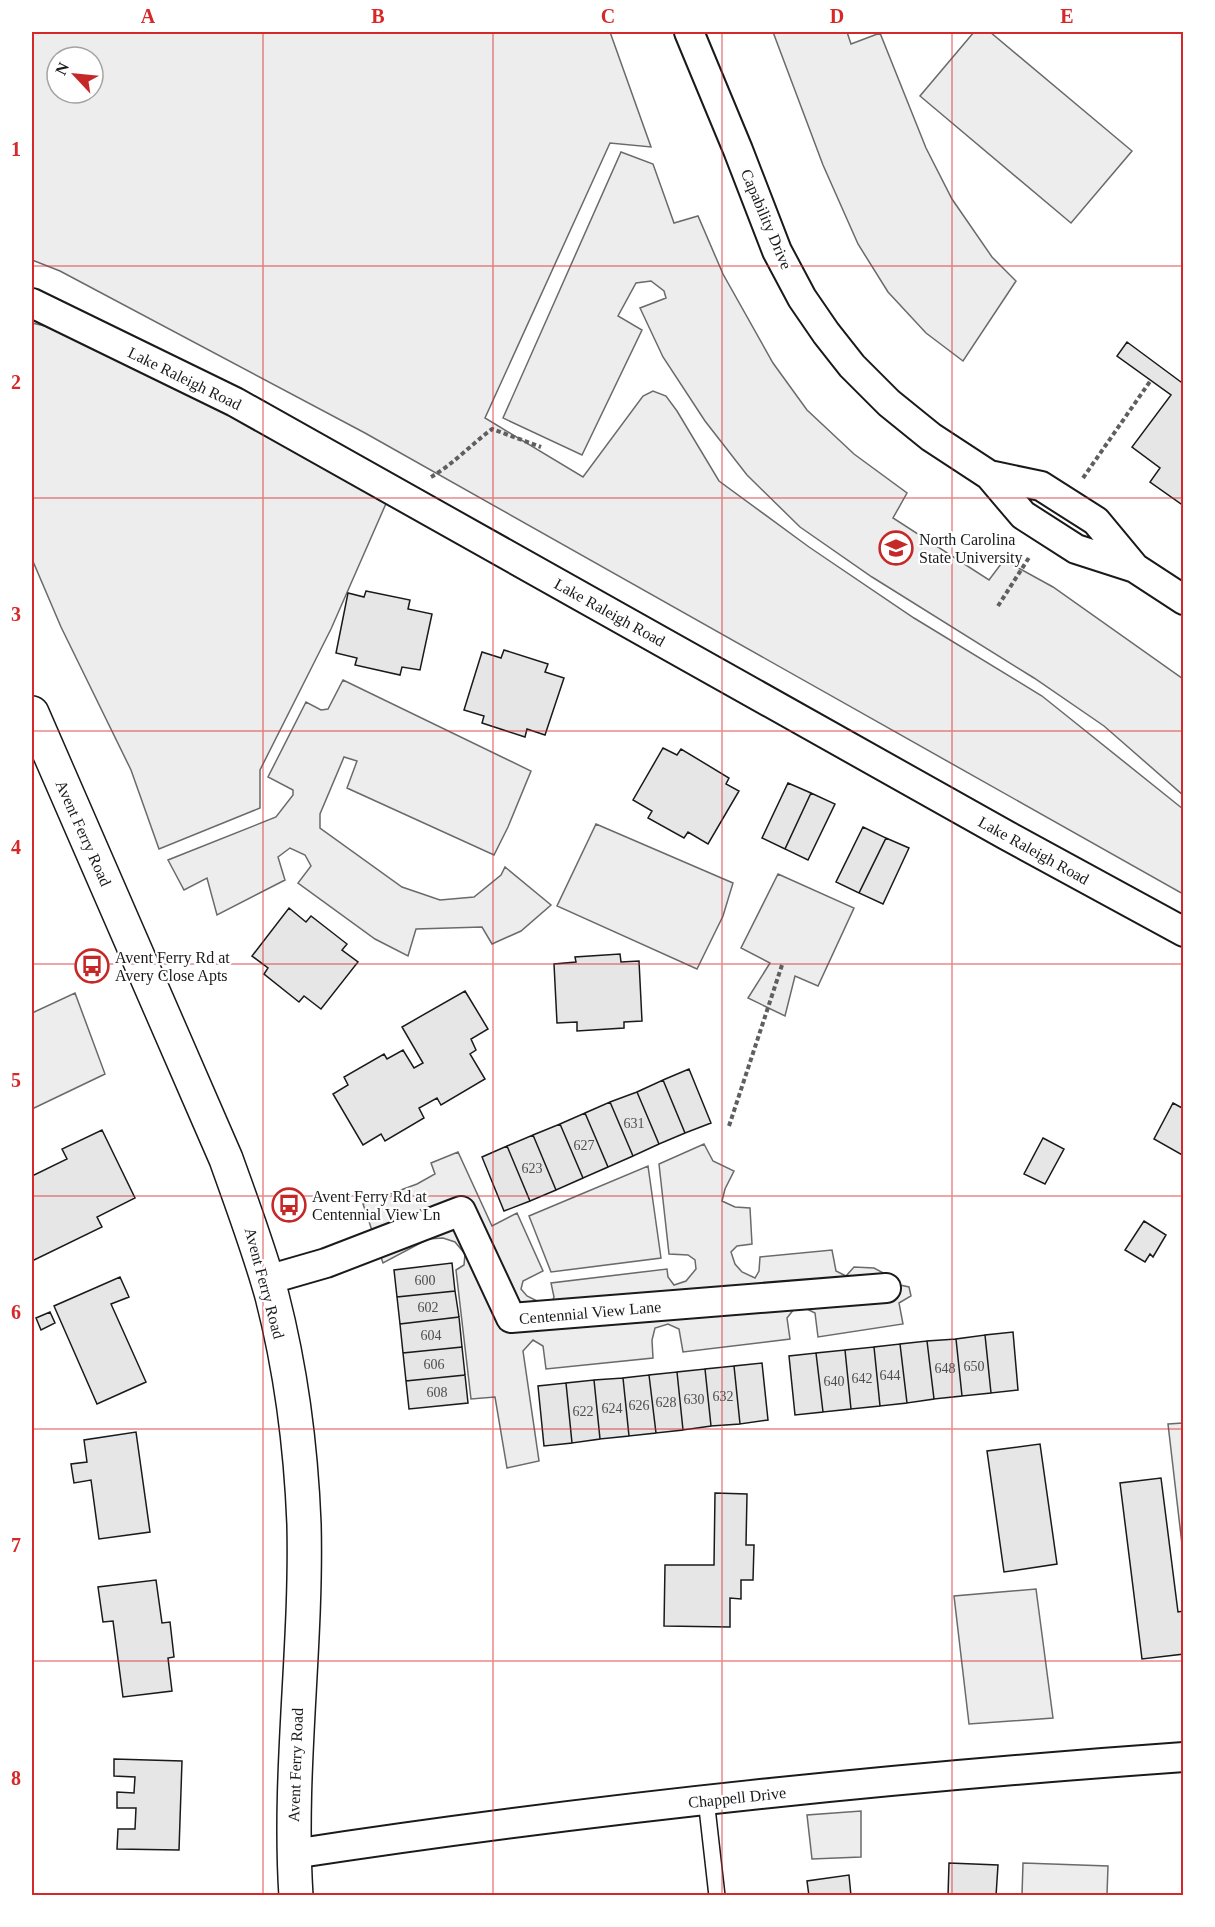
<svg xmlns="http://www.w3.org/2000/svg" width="1215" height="1927" font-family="Georgia,serif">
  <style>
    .built { fill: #ededed; stroke: #6a6a6a; stroke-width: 1.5; fill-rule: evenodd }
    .building { fill: #e6e6e6; stroke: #1a1a1a; stroke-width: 1.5 }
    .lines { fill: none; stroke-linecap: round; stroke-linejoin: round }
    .lane-casing { stroke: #1a1a1a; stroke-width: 18 }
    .street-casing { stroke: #1a1a1a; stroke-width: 32 }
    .primary-casing { stroke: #1a1a1a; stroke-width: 36 }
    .path { stroke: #5f5f5f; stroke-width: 4; stroke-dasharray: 4.5 3; stroke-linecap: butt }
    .lane { stroke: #fff; stroke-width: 15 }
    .street { stroke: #fff; stroke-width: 28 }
    .primary { stroke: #fff; stroke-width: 33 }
    .grid { fill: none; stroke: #d62828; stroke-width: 1.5; stroke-opacity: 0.55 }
    .labels { text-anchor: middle; stroke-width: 4.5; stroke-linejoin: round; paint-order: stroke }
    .number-label { font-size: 14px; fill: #4d4d4d }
    .street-label { font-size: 16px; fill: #1a1a1a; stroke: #fff }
    .poi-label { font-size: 16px; fill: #1a1a1a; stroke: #fff; text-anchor: start }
    .neatline { fill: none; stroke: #d62828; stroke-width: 2 }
    .grid-label { font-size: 20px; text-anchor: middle; font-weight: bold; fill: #d62828 }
  </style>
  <rect width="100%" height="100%" fill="#fff"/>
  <!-- built -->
  <path class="built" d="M32 32H610L651 147 610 143 485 418 583 477 643 396 653 391 666 396 677 411 719 481 809 547 914 618 1042 696 1183 809V894L365 433 60 271 32 260ZM57 57H93V93H57Z
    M773 32H847L851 44 880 33 926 148 952 199 992 257 1016 281 963 361 926 333 888 292 858 244 823 165Z
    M974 32H990L1132 151 1071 223 920 96Z
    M621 152 653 164 674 223 698 216 723 274 773 363 807 410 854 454 907 493 893 518 989 580 1004 560 1053 587 1183 679V795L1104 726 1034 678 872 577 800 527 747 475 705 421 663 357 640 308 666 298 664 291 651 281 636 283 618 316 642 330 582 455 503 418Z
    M32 323 45 326 197 394 388 499 331 629 260 770V808L159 849 131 770 61 627 32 559Z
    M343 680 531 771 508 827 494 855 347 788 357 761 344 757 320 814V828L402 887 440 900 474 897 501 875 505 867 551 905 521 931 492 944 482 927 416 929 408 956 375 939 298 883 311 866 305 855 290 848 278 857 285 880 217 915 207 878 184 890 168 860 276 817 293 795V790L268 777 306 702 321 710 328 709Z
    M596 824 733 883 723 916 697 969 557 906Z
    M778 874 854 908 818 986 795 976 785 1016 748 998 770 963 741 948Z
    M75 993 105 1074 32 1109V1013Z
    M704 1144 713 1161 734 1171 725 1189 722 1201 735 1207 750 1208 752 1244 737 1246 731 1252 735 1264 742 1272 755 1278 759 1271 760 1257 832 1250 836 1271 846 1276 854 1267 874 1268 889 1276 891 1283 909 1287 911 1296 899 1303 903 1324 818 1337 815 1313 807 1309H794L787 1318 790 1339 683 1352 679 1329 668 1324 655 1328 652 1340 653 1358 546 1369 543 1346 533 1340 523 1351 539 1461 507 1468 495 1397 471 1399 456 1270 464 1265 465 1254 455 1242 443 1238 428 1239 383 1263 363 1204 417 1184 435 1174 431 1163 458 1152 492 1226 517 1213 543 1271 523 1281 521 1289 527 1296 545 1305H551L554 1297 551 1283 667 1269 668 1277 674 1285 686 1281 696 1269 695 1260 688 1255 669 1254 659 1164Z
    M648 1166 661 1258 551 1272 529 1216Z
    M1183 1423H1184L1183 1553 1168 1424Z
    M1036 1589 1053 1718 969 1724 954 1596Z
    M861 1811V1857L812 1859 807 1815Z
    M1023 1863 1108 1866 1107 1895H1022Z"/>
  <!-- building -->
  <path class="building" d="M1127 342 1181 382 1184 378V506L1150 482 1160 468 1132 447 1171 395 1117 356Z
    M366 591 410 600 408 609 432 614 420 670 402 667 400 675 355 665 357 658 336 653 348 593 364 597Z
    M504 650 548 664 545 672 564 678 545 735 527 729 525 737 482 723 484 716 464 710 482 652 501 658Z
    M663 748 677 755 681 749 729 778 726 784 739 791 708 844 688 832 684 838 648 818 652 811 633 800Z
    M788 783 811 793 785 849 762 838Z
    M811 793 835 804 808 860 785 849Z
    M863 827 886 838 859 893 836 882Z
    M886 838 909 848 883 904 859 893Z
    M289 908 306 922 311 916 347 944 342 950 358 962 321 1009 304 996 299 1002 264 974 268 968 252 956Z
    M620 954 621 962 639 961 642 1021 624 1022V1028L577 1031V1022L557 1023 554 964 576 962 575 957Z
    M465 991 488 1029 471 1039 476 1050 470 1054 485 1079 441 1105 437 1098 419 1108 424 1118 385 1141 381 1134 363 1145 333 1094 348 1085 344 1077 384 1054 387 1059 403 1050 414 1068 423 1063 402 1027Z
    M689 1069 711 1123 685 1133 663 1080Z
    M663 1080 685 1133 659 1144 637 1092Z
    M637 1092 659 1144 633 1156 610 1102Z
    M610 1102 633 1156 608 1167 585 1113Z
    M1173 1103 1184 1109V1156L1154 1139Z
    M585 1113 608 1167 583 1178 560 1124Z
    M560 1124 583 1178 556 1190 533 1135Z
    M102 1130 135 1198 97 1217 102 1227 32 1261V1176L67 1159 62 1149Z
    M533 1135 556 1190 530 1201 507 1146Z
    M1043 1138 1064 1149 1045 1184 1024 1174Z
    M507 1146 530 1201 504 1211 482 1157Z
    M1144 1221 1166 1235 1153 1257 1150 1254 1145 1262 1125 1250Z
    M452 1263 455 1291 397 1297 394 1270Z
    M120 1277 129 1297 111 1304 146 1382 97 1404 54 1306Z
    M455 1291 459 1317 400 1324 397 1297Z
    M50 1312 55 1323 41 1330 36 1318Z
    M459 1317 462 1347 403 1353 400 1324Z
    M1013 1332 1018 1390 991 1393 985 1335Z
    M985 1335 991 1393 962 1396 956 1339Z
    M956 1339 962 1396 934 1399 927 1341Z
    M927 1341 934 1399 907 1403 900 1344Z
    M900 1344 907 1403 880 1406 874 1347Z
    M462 1347 465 1375 406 1381 403 1353Z
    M874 1347 880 1406 851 1409 845 1350Z
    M845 1350 851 1409 823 1412 816 1353Z
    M816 1353 823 1412 795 1415 789 1356Z
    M762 1363 768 1420 740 1424 734 1366Z
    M734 1366 740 1424 711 1426 705 1369Z
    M705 1369 711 1426 683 1430 677 1372Z
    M677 1372 683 1430 656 1433 649 1375Z
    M465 1375 468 1403 409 1409 406 1381Z
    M649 1375 656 1433 629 1436 623 1378Z
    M623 1378 629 1436 600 1439 594 1380Z
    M594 1380 600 1439 572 1443 566 1383Z
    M566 1383 572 1443 544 1446 538 1386Z
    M136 1432 150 1532 99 1539 91 1480 74 1483 71 1464 87 1462 84 1440Z
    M1040 1444 1057 1564 1004 1572 987 1451Z
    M1161 1478 1178 1612 1184 1611V1654L1142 1659 1120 1483Z
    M715 1493 747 1494 746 1545H754L753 1580H741V1599L730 1598V1627L664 1626 665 1565H714Z
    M156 1580 162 1623 170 1622 174 1657 168 1658 172 1691 123 1697 113 1621 103 1622 98 1587Z
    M114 1759 182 1761 179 1850 117 1849 118 1829H135L136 1808H117V1792L134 1793 135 1777 114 1776Z
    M949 1863 998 1865 996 1896H948Z
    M849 1875 851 1896H809L807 1881Z"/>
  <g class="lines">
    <defs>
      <path id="lane" d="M706 1799 717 1896"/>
      <path id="street" d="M689 32 738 150 777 251 802 298 826 333 852 366 889 403 931 437 989 475 1023 515 1076 549 1135 568 1184 600
        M32 303 235 402 1006 835 1184 932
        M989 475 1041 486 1096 521 1135 568
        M267 1280 326 1263 461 1211 511 1318 886 1288
        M293 1854C588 1809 886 1778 1184 1757"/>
      <path id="primary" d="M32 713 226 1159C242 1204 259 1249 272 1296 291 1370 301 1448 304 1524 307 1648 288 1772 296 1896"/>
    </defs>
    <!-- lane casing -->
    <use href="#lane" class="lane-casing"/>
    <!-- street casing -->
    <use href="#street" class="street-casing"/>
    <!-- primary casing -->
    <use href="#primary" class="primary-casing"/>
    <!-- path -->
    <path class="path" d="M431 477C452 465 472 444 492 429L541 447
      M1083 478 1151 380
      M998 606 1030 556
      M729 1126 782 965"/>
    <!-- lane -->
    <use href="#lane" class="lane"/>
    <!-- street -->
    <use href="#street" class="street"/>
    <!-- primary -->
    <use href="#primary" class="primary"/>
  </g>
  <!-- grid -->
  <path class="grid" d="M263 32V1896M493 32V1896M722 32V1896M952 32V1896M32 266H1184M32 498H1184M32 731H1184M32 964H1184M32 1196H1184M32 1429H1184M32 1661H1184"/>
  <!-- icons -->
  <defs>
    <symbol id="university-ring" viewBox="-11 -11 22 22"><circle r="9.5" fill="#fff" stroke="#c62828" stroke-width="1.5"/><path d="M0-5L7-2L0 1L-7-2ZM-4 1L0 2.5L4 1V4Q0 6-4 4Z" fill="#c62828"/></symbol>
    <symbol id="bus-ring" viewBox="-11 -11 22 22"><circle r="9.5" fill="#fff" stroke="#c62828" stroke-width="1.5"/><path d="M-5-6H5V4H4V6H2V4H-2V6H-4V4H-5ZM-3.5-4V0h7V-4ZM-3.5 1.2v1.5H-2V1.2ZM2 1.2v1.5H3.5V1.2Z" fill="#c62828"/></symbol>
  </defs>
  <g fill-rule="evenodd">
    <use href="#university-ring" x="877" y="529" width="38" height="38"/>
    <use href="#bus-ring" x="73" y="947" width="38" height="38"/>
    <use href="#bus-ring" x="270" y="1186" width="38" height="38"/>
  </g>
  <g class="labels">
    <!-- number labels -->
    <g class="number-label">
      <text x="634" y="1128">631</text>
      <text x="584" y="1150">627</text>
      <text x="532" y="1173">623</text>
      <text x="425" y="1285">600</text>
      <text x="428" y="1312">602</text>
      <text x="431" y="1340">604</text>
      <text x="434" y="1369">606</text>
      <text x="974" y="1371">650</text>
      <text x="945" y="1373">648</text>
      <text x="890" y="1380">644</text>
      <text x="862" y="1383">642</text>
      <text x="834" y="1386">640</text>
      <text x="437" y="1397">608</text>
      <text x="723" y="1401">632</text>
      <text x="694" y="1404">630</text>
      <text x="666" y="1407">628</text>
      <text x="639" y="1410">626</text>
      <text x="612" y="1413">624</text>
      <text x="583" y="1416">622</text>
    </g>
    <!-- street labels -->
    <g class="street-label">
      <text transform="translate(767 219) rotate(67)" y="6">Capability Drive</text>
      <text transform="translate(185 378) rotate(26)" y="6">Lake Raleigh Road</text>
      <text transform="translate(610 612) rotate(29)" y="6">Lake Raleigh Road</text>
      <text transform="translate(84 833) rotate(66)" y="6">Avent Ferry Road</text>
      <text transform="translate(1034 850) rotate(29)" y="6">Lake Raleigh Road</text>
      <text transform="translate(265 1283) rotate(75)" y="6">Avent Ferry Road</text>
      <text transform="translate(590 1312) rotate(-5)" y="6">Centennial View Lane</text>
      <text transform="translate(295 1765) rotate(-88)" y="6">Avent Ferry Road</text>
      <text transform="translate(737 1797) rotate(-6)" y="6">Chappell Drive</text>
    </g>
    <!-- poi labels -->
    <g class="poi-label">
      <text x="919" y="545">North Carolina<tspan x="919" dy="18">State University</tspan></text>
      <text x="115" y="963">Avent Ferry Rd at<tspan x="115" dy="18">Avery Close Apts</tspan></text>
      <text x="312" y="1202">Avent Ferry Rd at<tspan x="312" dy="18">Centennial View Ln</tspan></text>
    </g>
  </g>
  <!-- border -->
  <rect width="1215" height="1927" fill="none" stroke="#ffffff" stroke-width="66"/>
  <!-- north arrow -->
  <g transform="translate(75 75) rotate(296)"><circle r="28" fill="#ffffff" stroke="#a3a3a3" stroke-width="1.5"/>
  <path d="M0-4.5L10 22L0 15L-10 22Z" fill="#c62828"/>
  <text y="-9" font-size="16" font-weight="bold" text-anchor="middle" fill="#1a1a1a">N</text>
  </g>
  <rect x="33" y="33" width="1149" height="1861" class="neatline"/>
  <g class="grid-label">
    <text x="148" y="23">A</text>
    <text x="378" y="23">B</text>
    <text x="608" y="23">C</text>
    <text x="837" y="23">D</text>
    <text x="1067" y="23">E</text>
    <text x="16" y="156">1</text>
    <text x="16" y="389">2</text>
    <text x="16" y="621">3</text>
    <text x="16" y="854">4</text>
    <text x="16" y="1087">5</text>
    <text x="16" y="1319">6</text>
    <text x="16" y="1552">7</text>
    <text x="16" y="1785">8</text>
  </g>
</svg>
